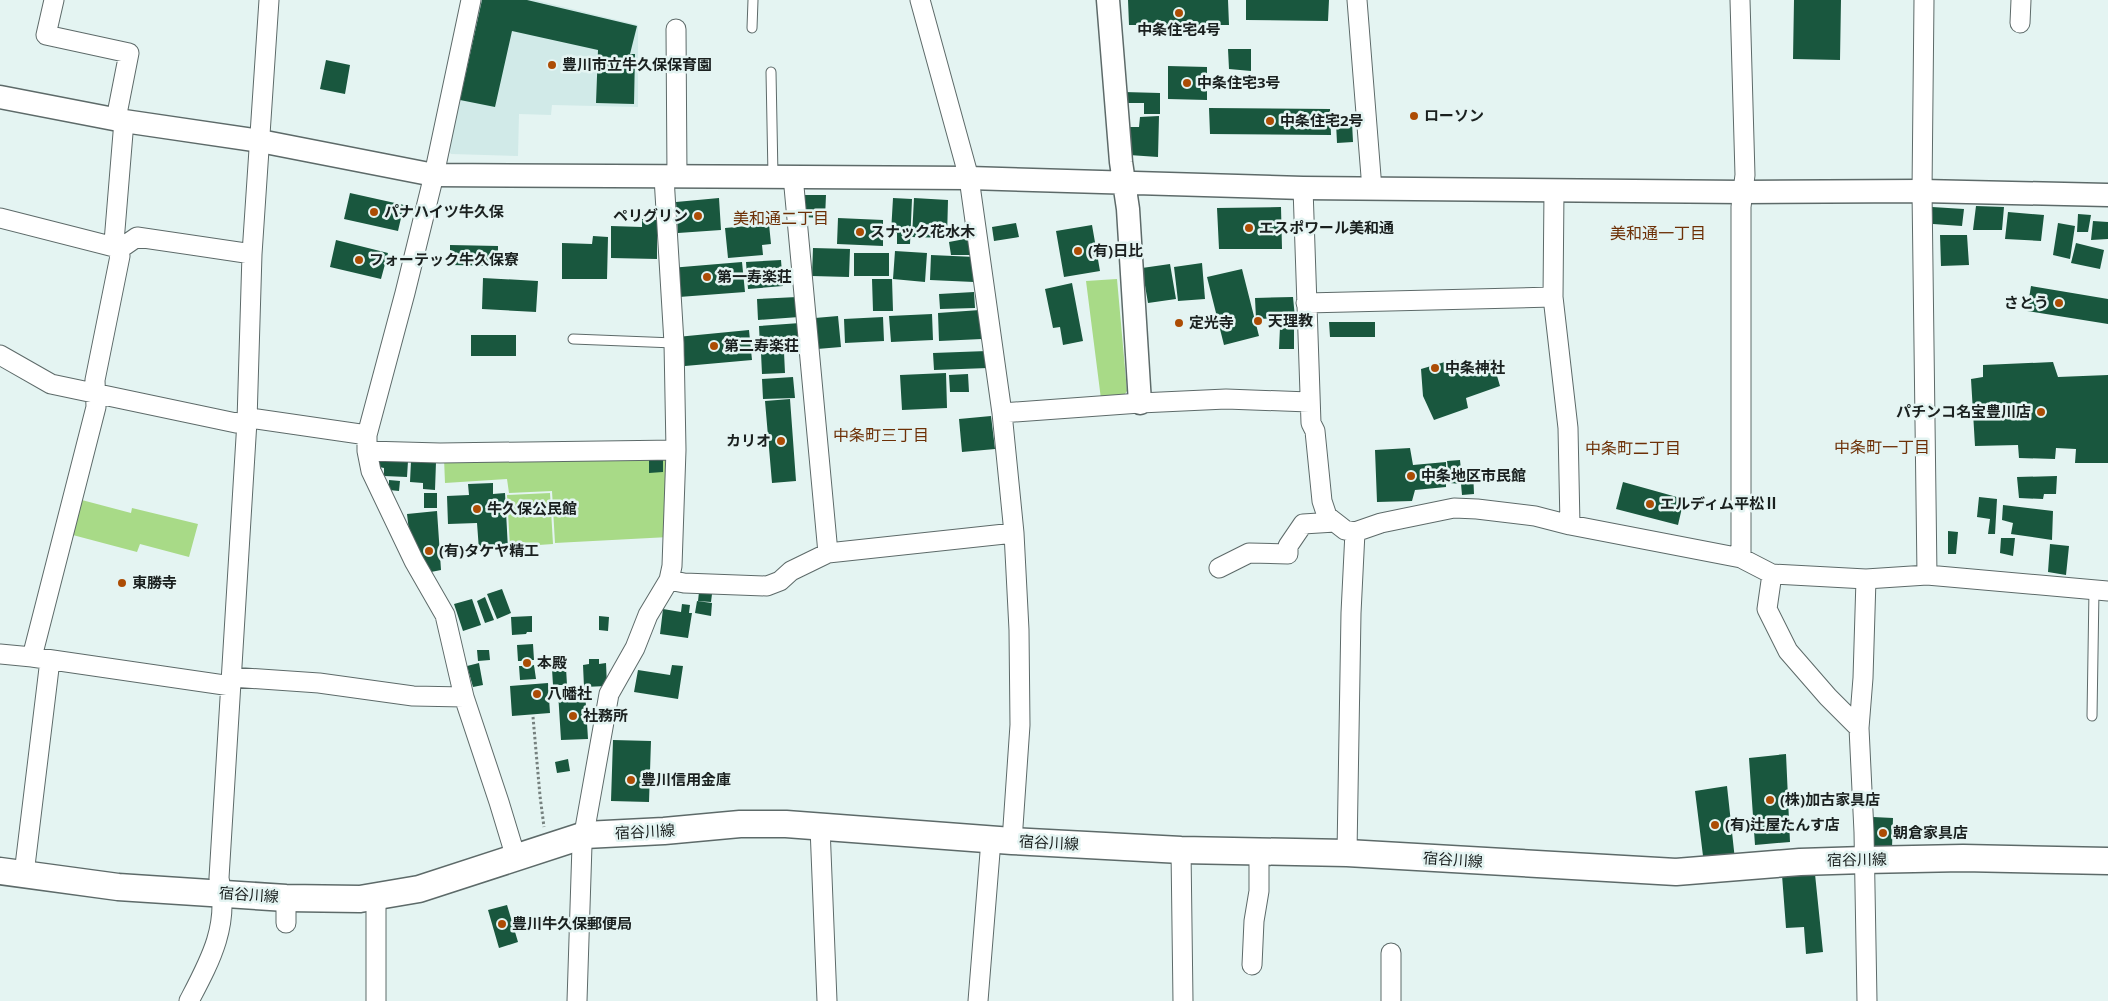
<svg xmlns="http://www.w3.org/2000/svg" width="2108" height="1001" font-family="'Open Sans','Noto Sans JP',sans-serif">
  <style>
    .built { fill: #d1eae8 }
    .green { fill: #a8da87 }
    .building { fill: #19573e }
    .lines { fill: none; stroke-linecap: round; stroke-linejoin: round }
    .service-casing { stroke: #5d6a69; stroke-width: 11 }
    .minor-casing { stroke: #5d6a69; stroke-width: 21 }
    .tertiary-casing { stroke: #5d6a69; stroke-width: 25 }
    .secondary-casing { stroke: #5d6a69; stroke-width: 29 }
    .path { stroke: #75807e; stroke-width: 3; stroke-dasharray: 2.5 2.5; stroke-linecap: butt }
    .service { stroke: #fff; stroke-width: 9 }
    .minor { stroke: #fff; stroke-width: 19 }
    .tertiary { stroke: #fff; stroke-width: 22 }
    .secondary { stroke: #fff; stroke-width: 26 }
    .poi-dot { fill: #ac4c04; stroke: #e4f4f2; stroke-width: 2 }
    .labels { text-anchor: middle; stroke-width: 5; stroke-linejoin: round; paint-order: stroke }
    .poi-label { font-size: 15px; font-weight: bold; fill: #1a201f; stroke: #e4f4f2; text-anchor: start }
    .street-label { font-size: 15px; fill: #1a201f; stroke: #e4f4f2 }
    .neighbourhood-label { font-size: 16px; fill: #6d3007; stroke: #e4f4f2 }
  </style>
  <rect width="100%" height="100%" fill="#e4f4f2"/>
  <!-- built -->
  <path class="built" d="M480 0H535L638 25V107L552 105 551 115 519 114 518 156 451 154 447 149Z"/>
  <!-- green -->
  <path class="green" d="M1117 279 1127 391 1122 398 1101 399 1086 281Z
    M661 455 671 462 669 537 555 543 552 491 509 493 507 479 445 483 444 458Z
    M550 493 553 544 510 547 507 495Z
    M78 499 131 513 132 508 198 524 189 557 140 544 137 552 69 534Z"/>
  <!-- building -->
  <path class="building" d="M482 0H527L637 26 630 54H635L634 104 596 103 598 50 512 31 495 107 460 100Z
    M1128 0H1228L1229 25H1129Z
    M1246 0H1329L1328 21 1246 20Z
    M1794 0H1841L1840 60 1793 59Z
    M1228 49H1251V71L1229 69Z
    M326 60 350 65 345 94 320 89Z
    M1168 66 1207 67V100L1168 99Z
    M1124 92 1160 93V114H1144V103H1125Z
    M1209 108 1330 109 1331 135 1210 134Z
    M1159 116 1158 157 1129 155V127H1139L1140 117Z
    M1352 122 1353 142 1337 143 1336 123Z
    M350 193 404 205 398 231 344 219Z
    M800 195H826L825 218 800 217Z
    M719 198 721 230 678 233 676 202Z
    M893 198 912 199 910 244H897V233H891Z
    M914 198 948 200 947 238 912 237Z
    M1976 206 2004 207 2002 230H1973Z
    M1281 207 1282 249H1219L1217 208Z
    M1932 207 1964 209 1962 226 1933 224Z
    M2008 212 2044 215 2041 241 2005 239Z
    M2078 214 2091 215 2088 232H2077Z
    M838 218 883 220V246L837 244Z
    M642 219 657 220V259L611 258V226L642 227Z
    M2093 221 2108 222V239L2091 240Z
    M1016 223 1019 237 994 241 992 227Z
    M2058 223 2075 226 2070 259 2053 255Z
    M769 224 771 244 762 245 763 255 728 258 725 228Z
    M1092 225 1100 271 1064 277 1056 231Z
    M1940 235H1967L1969 265 1941 266Z
    M593 236 608 237 607 279H562V243L592 244Z
    M970 238 975 255H951L949 242Z
    M336 240 388 253 381 279 330 267Z
    M2076 243 2104 250 2100 269 2071 263Z
    M450 245 498 246V266L450 265Z
    M813 248 850 249 849 277 812 276Z
    M895 251 927 253 925 282 893 279Z
    M854 253H889V276H854Z
    M931 255 975 257 974 282 930 280Z
    M781 260 783 286 748 289 746 262Z
    M742 262 745 292 679 297 670 268Z
    M1202 263 1205 299 1178 301 1174 267Z
    M1170 264 1176 299 1148 303 1142 268Z
    M1242 269 1259 336 1224 345 1207 277Z
    M483 278 538 281 536 312 482 309Z
    M872 279H892L893 311H873Z
    M1072 283 1083 341 1063 345 1060 327 1053 328 1045 289Z
    M2031 286 2108 299V324L2027 311Z
    M974 292 975 308 940 309 939 294Z
    M797 297 799 317 758 320 757 299Z
    M1293 297 1295 318 1256 319 1255 298Z
    M980 310 982 339 939 341 938 313Z
    M932 314 933 340 891 342 889 316Z
    M838 316 841 347 817 349 815 318Z
    M883 317 884 341 845 343 844 319Z
    M1329 322H1375V337H1330Z
    M800 323 801 344 760 347 759 326Z
    M1280 327 1294 328V349H1279Z
    M749 330 752 360 685 366 684 355H678L677 337Z
    M471 335H516V356H471Z
    M987 351 988 368 934 370 933 353Z
    M784 352 785 373 762 374 761 353Z
    M1455 359 1460 370 1492 359 1500 386 1466 398 1468 408 1434 420 1423 396 1421 369Z
    M2053 362 2058 377 2108 375V463H2075L2076 449 2056 448 2055 459 2019 458 2018 445 1975 446 1971 379 1983 377V365Z
    M946 373 947 408 902 410 900 375Z
    M968 374 969 392H950L949 375Z
    M793 377 795 398 763 399 762 379Z
    M790 399 796 481 772 483 765 401Z
    M991 416 995 449 962 452 959 419Z
    M1410 448 1413 465 1446 462V487L1415 490 1412 501 1377 502 1375 450Z
    M380 457 408 461 407 477 384 476V468L379 467Z
    M649 458H663V472L649 473Z
    M1460 460 1461 470H1473L1474 494 1462 495 1461 484 1450 483 1447 461Z
    M411 461 436 462 435 490 423 489V483L410 482Z
    M2057 476 2056 494H2044L2043 499 2019 498 2017 477Z
    M389 480 400 481 399 491 389 490Z
    M1623 482 1684 499 1678 525 1616 509Z
    M493 483V494L505 493 508 549 479 550 477 523 448 524 447 496 469 495 468 484Z
    M424 493H437V508H424Z
    M1979 497 1997 499 1995 534H1988L1990 519 1977 517Z
    M2003 505 2053 511 2052 540 2011 534 2013 523 2002 520Z
    M437 511 441 570 431 572 409 531 407 514Z
    M1948 531 1958 532 1956 554H1948Z
    M2001 538H2015L2013 556 2000 553Z
    M2050 544 2069 546 2066 575 2048 572Z
    M502 589 511 613 497 619 487 594Z
    M699 592 712 594 711 602 698 601Z
    M485 597 494 620 485 623 477 601Z
    M472 599 481 625 463 631 454 604Z
    M697 601 712 603 711 616 695 613Z
    M682 604 690 605 689 613H692L688 638 660 634 663 609 681 612Z
    M532 616V632H527L526 634 512 635 511 617Z
    M599 616 609 617 608 631 599 630Z
    M533 644 534 660H530V666L534 665 536 679 520 680 519 666H523V661H518L517 645Z
    M477 650H489L490 660 478 661Z
    M589 659H599V664L606 663 607 686 584 687 583 665 589 664Z
    M479 663 483 685 473 687 467 666Z
    M672 665 683 666 678 699 634 692 638 670 670 675Z
    M566 668 567 685H553L552 669Z
    M548 683 550 713 512 716 510 686Z
    M585 691 588 739 561 740 558 692Z
    M613 740 651 741 649 802 611 801Z
    M1786 754 1790 842 1755 845 1749 758Z
    M568 759 570 771 557 773 555 762Z
    M1727 786 1735 860 1704 864 1695 791Z
    M1873 817 1893 818 1892 848 1873 849Z
    M1815 874 1823 952 1806 954 1804 927 1786 928 1782 875Z
    M507 905 518 942 499 948 488 910Z"/>
  <g class="lines">
    <defs>
      <path id="service" d="M752 28 753 0
        M771 72 773 176
        M573 339 674 343
        M2092 716 2094 590"/>
      <path id="minor" d="M54 0 46 35 129 53 116 119
        M471 0 434 175 405 293 367 435V451L371 471 414 561 445 615 464 697 499 802 516 858
        M920 0 969 178 1002 413 1014 533 1019 630 1020 725 1012 841
        M1357 0 1372 189
        M1740 0 1745 175 1741 207V558
        M1924 0 1922 191 1927 575
        M2020 23 2021 0
        M676 29 677 177
        M793 176 828 553
        M1303 188 1311 423 1315 431 1322 501 1327 516 1345 530 1355 532 1381 523 1454 508 1477 509 1535 516 1570 525 1741 558 1772 574 1866 579 1927 575 2108 591
        M1554 191 1553 297 1568 428 1570 525
        M0 218 118 248 124 246 137 237 252 254
        M1306 303 1553 297
        M0 355 51 384 236 423 257 419 367 435
        M1002 413 1140 403 1226 399 1309 402
        M367 451 440 453 676 450
        M1219 568 1249 553 1288 554V546L1303 524 1335 522
        M1772 574 1767 609 1788 651 1828 697 1859 728
        M1866 579 1863 678 1859 728 1864 832 1867 1001
        M669 580 684 583 767 586 780 581 791 571 828 553 1014 533
        M0 654 32 657 231 686
        M32 657 96 407 95 380 120 256 114 242 124 121
        M231 677 319 683 413 696 464 697
        M820 827 827 1001
        M1181 850 1183 1001
        M1347 853 1351 613 1355 532
        M24 874 50 660
        M376 896V1001
        M286 898V923
        M1391 953V1001
        M1252 965 1254 921 1259 891V851
        M189 1001C210 961 230 925 219 878L247 421 252 254 269 0
        M577 1001 582 845 609 694 635 648 648 615 669 580 672 566 676 450 674 343 664 177
        M978 1001 991 840"/>
      <path id="tertiary" d="M1108 0 1121 162 1128 209 1140 403
        M0 97 124 121 260 141 434 175 969 178 1303 188 1743 192 1922 191 2108 195"/>
      <path id="secondary" d="M0 871 118 887 286 898 360 899 419 889 585 835 664 831 740 824H786L1012 841 1181 850 1347 853 1676 872 1800 862 1864 860 1963 858 2108 861"/>
    </defs>
    <!-- service casing -->
    <use href="#service" class="service-casing"/>
    <!-- minor casing -->
    <use href="#minor" class="minor-casing"/>
    <!-- tertiary casing -->
    <use href="#tertiary" class="tertiary-casing"/>
    <!-- secondary casing -->
    <use href="#secondary" class="secondary-casing"/>
    <!-- path -->
    <path class="path" d="M533 717 540 796 544 827"/>
    <!-- service -->
    <use href="#service" class="service"/>
    <!-- minor -->
    <use href="#minor" class="minor"/>
    <!-- tertiary -->
    <use href="#tertiary" class="tertiary"/>
    <!-- secondary -->
    <use href="#secondary" class="secondary"/>
  </g>
  <!-- markers -->
  <g class="poi-dot">
    <circle cx="1179" cy="13" r="5"/>
    <circle cx="552" cy="65" r="5"/>
    <circle cx="1187" cy="83" r="5"/>
    <circle cx="1414" cy="116" r="5"/>
    <circle cx="1270" cy="121" r="5"/>
    <circle cx="374" cy="212" r="5"/>
    <circle cx="698" cy="216" r="5"/>
    <circle cx="1249" cy="228" r="5"/>
    <circle cx="860" cy="232" r="5"/>
    <circle cx="1078" cy="251" r="5"/>
    <circle cx="359" cy="260" r="5"/>
    <circle cx="707" cy="277" r="5"/>
    <circle cx="2059" cy="303" r="5"/>
    <circle cx="1258" cy="321" r="5"/>
    <circle cx="1179" cy="323" r="5"/>
    <circle cx="714" cy="346" r="5"/>
    <circle cx="1435" cy="368" r="5"/>
    <circle cx="2041" cy="412" r="5"/>
    <circle cx="781" cy="441" r="5"/>
    <circle cx="1411" cy="476" r="5"/>
    <circle cx="1650" cy="504" r="5"/>
    <circle cx="477" cy="509" r="5"/>
    <circle cx="429" cy="551" r="5"/>
    <circle cx="122" cy="583" r="5"/>
    <circle cx="527" cy="663" r="5"/>
    <circle cx="537" cy="694" r="5"/>
    <circle cx="573" cy="716" r="5"/>
    <circle cx="631" cy="780" r="5"/>
    <circle cx="1770" cy="800" r="5"/>
    <circle cx="1715" cy="825" r="5"/>
    <circle cx="1883" cy="833" r="5"/>
    <circle cx="502" cy="924" r="5"/>
  </g>
  <g class="labels">
    <!-- poi labels -->
    <g class="poi-label">
      <text x="1179" y="35" text-anchor="middle">中条住宅4号</text>
      <text x="562" y="70">豊川市立牛久保保育園</text>
      <text x="1197" y="88">中条住宅3号</text>
      <text x="1424" y="121">ローソン</text>
      <text x="1280" y="126">中条住宅2号</text>
      <text x="384" y="217">パナハイツ牛久保</text>
      <text x="688" y="221" text-anchor="end">ペリグリン</text>
      <text x="1259" y="233">エスポワール美和通</text>
      <text x="870" y="237">スナック花水木</text>
      <text x="1088" y="256">(有)日比</text>
      <text x="369" y="265">フォーテック牛久保寮</text>
      <text x="717" y="282">第一寿楽荘</text>
      <text x="2049" y="308" text-anchor="end">さとう</text>
      <text x="1268" y="326">天理教</text>
      <text x="1189" y="328">定光寺</text>
      <text x="724" y="351">第二寿楽荘</text>
      <text x="1445" y="373">中条神社</text>
      <text x="2031" y="417" text-anchor="end">パチンコ名宝豊川店</text>
      <text x="771" y="446" text-anchor="end">カリオ</text>
      <text x="1421" y="481">中条地区市民館</text>
      <text x="1660" y="509">エルディム平松Ⅱ</text>
      <text x="487" y="514">牛久保公民館</text>
      <text x="439" y="556">(有)タケヤ精工</text>
      <text x="132" y="588">東勝寺</text>
      <text x="537" y="668">本殿</text>
      <text x="547" y="699">八幡社</text>
      <text x="583" y="721">社務所</text>
      <text x="641" y="785">豊川信用金庫</text>
      <text x="1780" y="805">(株)加古家具店</text>
      <text x="1725" y="830">(有)辻屋たんす店</text>
      <text x="1893" y="838">朝倉家具店</text>
      <text x="512" y="929">豊川牛久保郵便局</text>
    </g>
    <!-- street labels -->
    <g class="street-label">
      <text transform="translate(645 832) rotate(-3)" y="5">宿谷川線</text>
      <text transform="translate(1049 843) rotate(3)" y="5">宿谷川線</text>
      <text transform="translate(1453 860) rotate(4)" y="5">宿谷川線</text>
      <text transform="translate(1857 860) rotate(-1)" y="5">宿谷川線</text>
      <text transform="translate(249 895) rotate(4)" y="5">宿谷川線</text>
    </g>
    <!-- neighbourhood labels -->
    <g class="neighbourhood-label">
      <text x="781" y="224">美和通二丁目</text>
      <text x="1658" y="239">美和通一丁目</text>
      <text x="881" y="441">中条町三丁目</text>
      <text x="1882" y="453">中条町一丁目</text>
      <text x="1633" y="454">中条町二丁目</text>
    </g>
  </g>
</svg>
